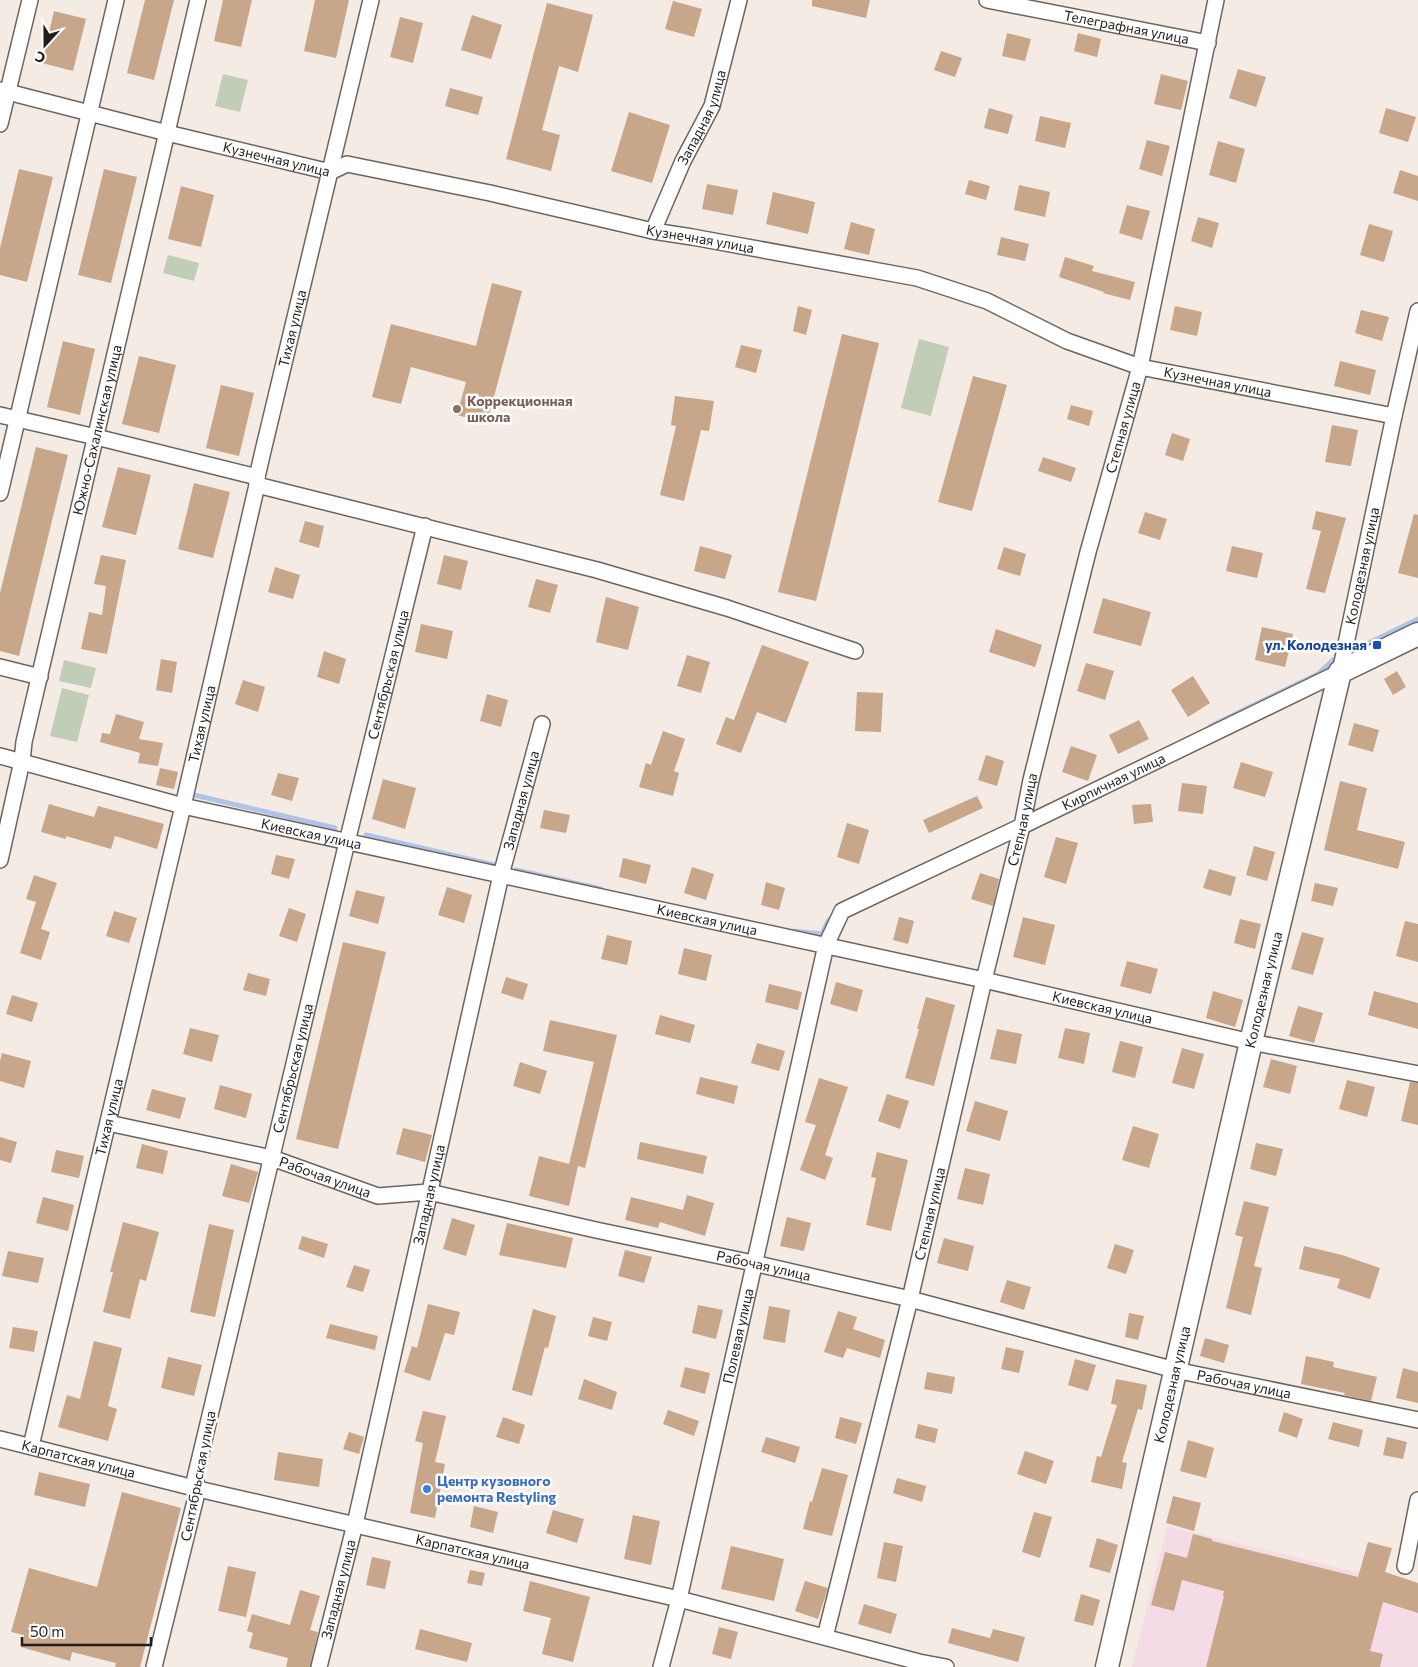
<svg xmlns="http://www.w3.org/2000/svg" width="1418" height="1667" font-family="Commissioner,sans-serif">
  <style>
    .industrial { fill: #f4dbe6 }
    .green { fill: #c0ceb8 }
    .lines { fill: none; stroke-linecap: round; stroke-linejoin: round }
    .stream { stroke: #b0c4e8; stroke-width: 5 }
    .building { fill: #c7a689 }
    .street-casing { stroke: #6c655f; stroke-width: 18 }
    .secondary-casing { stroke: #6c655f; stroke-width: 25 }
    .street { stroke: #fff; stroke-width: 15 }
    .secondary { stroke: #fff; stroke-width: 22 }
    .education-dot { fill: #8d6e63; stroke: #fff; stroke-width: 2 }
    .transit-dot { fill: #1a4fb4; stroke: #fff; stroke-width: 2 }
    .shop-dot { fill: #3f7fe0; stroke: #fff; stroke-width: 2 }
    .labels { text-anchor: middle; stroke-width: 5; stroke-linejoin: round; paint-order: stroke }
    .street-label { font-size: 14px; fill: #211e1c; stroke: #fff }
    .education-label { font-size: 14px; font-weight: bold; fill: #785e54; stroke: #fff; text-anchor: start }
    .transit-label { font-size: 14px; font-weight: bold; fill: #164399; stroke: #fff; text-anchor: end }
    .shop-label { font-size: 14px; font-weight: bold; fill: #366cbe; stroke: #fff; text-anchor: start }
  </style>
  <rect width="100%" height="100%" fill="#f4ebe5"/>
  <!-- industrial -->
  <path class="industrial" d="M1167 1526 1418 1587V1667H1132Z"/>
  <!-- green -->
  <path class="green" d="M223 74 248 80 240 112 215 106Z
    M168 255 199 263 194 281 163 273Z
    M919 339 949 347 931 416 901 408Z
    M64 660 96 668 91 688 59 681Z
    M62 688 89 695 77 742 50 736Z"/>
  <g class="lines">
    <!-- stream -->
    <path class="stream" d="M1367 644 1418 619
      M1211 726 1318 674 1333 660
      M194 795 335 828
      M366 835 494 865
      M516 870 601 889
      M794 931 822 934 828 921 833 917"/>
  </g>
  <!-- building -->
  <path class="building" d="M145 0H174L154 80 127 73Z
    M223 0H252L241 47 214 41Z
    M315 0H349L336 58 304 51Z
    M812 0H870L866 18 812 6Z
    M673 1 702 9 694 37 665 29Z
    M547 3 593 15 578 72 559 66 542 130 560 135 551 171 506 159Z
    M54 11 86 19 73 71 42 63Z
    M472 15 502 25 491 59 461 50Z
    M400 17 423 23 413 63 390 57Z
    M1007 33 1031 39 1025 61 1002 56Z
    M1078 33 1101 39 1097 57 1074 51Z
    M941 51 962 58 955 77 934 70Z
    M1238 69 1266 77 1256 107 1229 98Z
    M1161 74 1188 81 1181 110 1154 104Z
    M450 88 483 97 478 115 445 106Z
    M989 108 1013 115 1008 134 984 128Z
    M1386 108 1416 117 1408 142 1379 133Z
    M629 112 670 125 652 183 611 171Z
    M1040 116 1071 123 1065 148 1035 141Z
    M1147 140 1170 146 1162 176 1139 169Z
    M1218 141 1245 149 1236 183 1209 175Z
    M19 169 53 177 27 282 0 275V248Z
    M104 169 137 177 111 283 78 275Z
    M1400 170 1418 176V201L1393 193Z
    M969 180 990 186 986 200 965 194Z
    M707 184 738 190 733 215 702 209Z
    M1019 185 1050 192 1045 217 1014 210Z
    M181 186 214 195 201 247 168 239Z
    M773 192 815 202 808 234 766 224Z
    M1127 205 1150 211 1142 240 1119 233Z
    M1198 217 1219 223 1212 248 1191 241Z
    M851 222 875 229 869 255 844 249Z
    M1369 224 1393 231 1384 262 1360 255Z
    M1001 237 1029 244 1025 261 997 255Z
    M1065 257 1094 266 1092 271 1135 282 1130 300 1103 293 1104 292 1059 277Z
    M492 283 522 291 487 423 457 415 466 382 411 367 401 404 372 397 391 324 476 346Z
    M798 306 812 310 806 335 793 331Z
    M1175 306 1202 312 1197 336 1170 330Z
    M1361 310 1389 317 1382 341 1355 333Z
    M842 334 879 343 816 601 778 592Z
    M63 341 95 349 80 415 47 407Z
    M741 345 762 350 756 373 735 367Z
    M139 356 176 365 159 433 122 424Z
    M1340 361 1376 370 1370 395 1334 386Z
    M973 376 1007 385 972 511 938 502Z
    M221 385 254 393 239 456 206 448Z
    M675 396 714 401 709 431 701 430 684 501 660 495 676 426 671 425Z
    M1071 405 1093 411 1089 426 1067 419Z
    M1332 425 1358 430 1351 466 1325 462Z
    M1172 433 1190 439 1183 461 1165 455Z
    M36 447 68 455 19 656 0 651V593Z
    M1043 457 1076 468 1071 482 1038 471Z
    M118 467 151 475 136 535 102 527Z
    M194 483 230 492 213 558 178 549Z
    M1316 511 1346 518 1325 593 1306 589 1321 531 1312 529Z
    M1145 512 1167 519 1160 540 1138 533Z
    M1414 514 1418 515V578L1398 573Z
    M305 521 324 526 319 548 299 542Z
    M700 546 732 555 725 579 694 571Z
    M1232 546 1263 553 1257 578 1226 571Z
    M1004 547 1026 554 1020 576 997 569Z
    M101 555 126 560 107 654 81 649 89 612 102 615 106 586 94 584Z
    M444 555 468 561 461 590 437 584Z
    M275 567 300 575 293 599 268 592Z
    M536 579 558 585 550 613 528 607Z
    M606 597 639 607 628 650 596 642Z
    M1103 598 1151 612 1141 646 1093 633Z
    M421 624 453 631 447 659 415 652Z
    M1262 627 1293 634 1285 667 1255 660Z
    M996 629 1042 645 1035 667 989 652Z
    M762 645 809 662 786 723 757 712 741 753 716 744 726 717 734 720Z
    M324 651 346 659 339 684 317 677Z
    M687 655 710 662 701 693 677 686Z
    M161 659 177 662 172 693 156 690Z
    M1086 663 1114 671 1105 700 1077 691Z
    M1397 671 1406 687 1393 695 1384 679Z
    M1193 676 1210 703 1188 717 1171 690Z
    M243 680 265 687 258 712 235 704Z
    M857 692 883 693 881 732 855 731Z
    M487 694 508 700 501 727 480 721Z
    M116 714 144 722 139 739 163 743 158 766 138 763 140 753 100 742 102 733 110 734Z
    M1139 720 1149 739 1118 754 1109 735Z
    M1354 723 1379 730 1373 752 1348 745Z
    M663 731 685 739 674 771 679 773 673 796 639 787 646 763 651 765Z
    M1071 746 1097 755 1088 781 1062 772Z
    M986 755 1004 761 997 786 978 780Z
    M1241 762 1273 772 1265 797 1233 788Z
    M160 768 178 772 174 789 156 785Z
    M278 773 299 778 292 801 271 795Z
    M383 779 416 788 405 829 372 819Z
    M1340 781 1367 788 1357 830 1405 842 1398 869 1324 850Z
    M1182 783 1207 786 1203 814 1178 811Z
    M977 796 983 808 929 833 923 820Z
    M49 804 94 817 98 806 164 824 157 849 115 836 111 849 66 836V839L41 832Z
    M1151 804 1153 822 1134 824 1132 805Z
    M544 810 570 815 566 833 540 828Z
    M847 823 869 830 859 864 837 857Z
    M1056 837 1078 843 1066 884 1044 877Z
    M1254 846 1275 852 1267 881 1246 875Z
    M276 855 295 859 289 879 271 874Z
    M623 858 651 865 646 884 619 877Z
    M692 867 714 874 706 900 684 893Z
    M1209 869 1236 877 1231 896 1203 888Z
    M980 873 999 879 993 906 971 899Z
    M34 875 57 883 41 929 50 932 41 960 20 953 36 902 26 899Z
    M766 882 785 888 779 910 761 905Z
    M1315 883 1338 888 1333 906 1311 901Z
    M447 887 472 895 464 923 438 915Z
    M356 890 385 897 378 924 349 916Z
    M289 908 306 914 297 942 279 936Z
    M114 911 137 918 129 943 106 936Z
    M899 917 914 921 908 944 893 940Z
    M1023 917 1055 925 1045 965 1013 957Z
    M1240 919 1261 924 1255 949 1234 943Z
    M1405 921 1418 924V962L1396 956Z
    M1302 932 1324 938 1313 975 1291 969Z
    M607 935 632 941 627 965 601 959Z
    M343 942 386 952 338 1149 296 1139Z
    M684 948 712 955 706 981 678 974Z
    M1127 961 1158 969 1151 994 1120 986Z
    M248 973 270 979 266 996 243 990Z
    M506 977 528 984 523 1000 501 993Z
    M836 982 863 990 857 1012 830 1004Z
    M769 984 802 992 798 1010 765 1002Z
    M1213 991 1243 1000 1235 1027 1206 1018Z
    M1374 991 1418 1003V1029L1368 1015Z
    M12 995 38 1003 32 1022 6 1014Z
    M926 997 955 1005 934 1086 905 1078 919 1029H917Z
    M1298 1006 1323 1013 1314 1043 1289 1036Z
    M660 1015 695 1025 690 1043 655 1034Z
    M550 1020 617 1035 585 1168 578 1166 569 1206 529 1196 539 1156 569 1164 594 1062 543 1051Z
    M190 1028 219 1035 212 1062 183 1054Z
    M1065 1028 1090 1033 1084 1064 1058 1058Z
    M997 1029 1022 1034 1016 1064 990 1059Z
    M1120 1041 1143 1047 1135 1078 1112 1072Z
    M757 1043 785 1051 779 1071 751 1063Z
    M1182 1048 1204 1054 1194 1089 1172 1083Z
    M2 1053 31 1061 24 1088 0 1081V1061Z
    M1271 1059 1297 1066 1290 1094 1263 1087Z
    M520 1062 547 1071 540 1094 513 1086Z
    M700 1077 738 1086 734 1104 696 1094Z
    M819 1078 848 1087 825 1155 833 1158 825 1180 800 1170 816 1125 805 1122Z
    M1347 1080 1375 1087 1367 1117 1339 1109Z
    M1410 1082 1418 1083V1125L1401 1121Z
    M220 1085 252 1094 246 1118 214 1109Z
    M152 1089 186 1098 180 1119 146 1110Z
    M887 1094 909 1101 900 1129 878 1121Z
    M975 1101 1008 1111 1000 1141 966 1131Z
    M1133 1126 1159 1134 1149 1168 1122 1160Z
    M403 1128 432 1135 425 1162 396 1154Z
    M0 1137 17 1142 11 1163 0 1160Z
    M640 1142 707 1156 703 1174 637 1159Z
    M1256 1143 1283 1149 1276 1176 1250 1169Z
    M142 1144 168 1151 163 1174 136 1168Z
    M56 1150 84 1156 79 1178 51 1172Z
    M877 1152 908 1160 891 1231 866 1225 876 1178 871 1177Z
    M231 1164 258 1172 249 1203 222 1196Z
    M965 1168 990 1174 983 1205 957 1199Z
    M687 1195 714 1203 705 1236 660 1222 658 1228 625 1220 631 1197 683 1210Z
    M43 1197 74 1205 68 1231 36 1223Z
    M1244 1201 1269 1207 1254 1266 1262 1268 1251 1315 1226 1308 1243 1237 1235 1235Z
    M787 1217 811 1223 804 1251 780 1246Z
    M452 1218 475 1225 466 1256 443 1249Z
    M123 1222 159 1232 146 1281 140 1279 130 1319 103 1312 113 1272H110Z
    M507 1223 573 1238 566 1268 499 1255Z
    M209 1224 234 1230 215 1317 190 1312Z
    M302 1236 328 1244 324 1258 298 1249Z
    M944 1238 974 1246 968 1271 937 1263Z
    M1115 1244 1134 1250 1126 1274 1107 1268Z
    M1304 1246 1342 1255 1380 1268 1370 1299 1337 1288 1340 1279 1299 1269Z
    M625 1250 652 1257 644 1283 618 1276Z
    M8 1251 44 1258 38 1283 2 1276Z
    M354 1265 370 1270 363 1292 346 1287Z
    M1007 1280 1031 1287 1024 1310 1000 1302Z
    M428 1304 460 1312 454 1335 445 1333 430 1381 404 1372 412 1346 417 1348Z
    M698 1305 723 1310 716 1339 692 1333Z
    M769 1306 790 1310 785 1343 763 1339Z
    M533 1309 556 1316 548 1348 545 1347 532 1396 512 1390Z
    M838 1311 857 1317 853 1329 885 1340 880 1358 847 1348 843 1358 824 1352Z
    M1129 1313 1144 1316 1138 1340 1125 1337Z
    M593 1317 612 1322 607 1341 588 1336Z
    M330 1324 378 1336 375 1350 326 1338Z
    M13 1327 38 1331 34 1352 9 1348Z
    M1205 1338 1229 1345 1224 1363 1200 1356Z
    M94 1341 122 1348 108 1406 117 1409 108 1441 58 1427 67 1395 80 1399Z
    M1006 1347 1024 1351 1019 1373 1001 1369Z
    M1306 1356 1334 1362 1333 1367 1377 1377 1371 1401 1344 1395 1345 1393 1301 1384Z
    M168 1357 202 1365 194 1396 161 1388Z
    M1075 1359 1096 1365 1088 1391 1068 1385Z
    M685 1367 710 1373 705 1394 680 1387Z
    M1403 1368 1418 1372V1403L1396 1398Z
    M927 1372 955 1377 952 1394 924 1389Z
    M584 1379 617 1392 612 1410 578 1399Z
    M1116 1379 1147 1385 1142 1410 1138 1409 1122 1462 1127 1463 1122 1489 1091 1482 1097 1456 1101 1457 1117 1405 1111 1404Z
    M668 1410 699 1421 694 1436 663 1424Z
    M423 1411 446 1416 435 1462 445 1464 435 1518 410 1513 423 1443 415 1441Z
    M1284 1412 1303 1419 1297 1438 1278 1431Z
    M503 1417 525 1425 519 1444 496 1437Z
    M840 1417 862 1423 856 1444 835 1438Z
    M1333 1422 1363 1430 1359 1447 1328 1439Z
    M918 1424 938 1429 935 1443 915 1438Z
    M349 1432 364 1437 359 1454 343 1449Z
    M766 1437 800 1447 795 1463 761 1452Z
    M1387 1437 1407 1442 1403 1459 1383 1455Z
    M1188 1440 1214 1448 1206 1478 1180 1471Z
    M1025 1451 1054 1461 1046 1484 1017 1474Z
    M278 1452 323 1459 319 1487 274 1480Z
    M822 1468 848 1475 832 1536 803 1529 810 1501 812 1502Z
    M39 1472 90 1484 85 1507 34 1495Z
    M897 1478 926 1486 922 1502 893 1493Z
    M122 1492 181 1508 140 1667H115L116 1663 72 1652 70 1661 21 1647 24 1635 11 1632 29 1568 97 1587Z
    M1173 1496 1201 1503 1194 1531 1166 1523Z
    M474 1506 498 1512 493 1533 470 1527Z
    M553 1510 584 1519 577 1543 546 1533Z
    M1034 1512 1052 1517 1040 1558 1022 1552Z
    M633 1515 660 1521 651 1565 624 1559Z
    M1193 1534 1212 1539V1541L1358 1577 1368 1542 1392 1548 1385 1572 1418 1583V1613L1383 1602 1370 1651 1383 1654 1380 1667H1206L1224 1596H1223L1224 1591 1182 1580 1174 1611 1151 1605 1165 1552 1187 1558Z
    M1097 1538 1118 1545 1110 1573 1089 1567Z
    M884 1542 903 1546 896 1582 877 1578Z
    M731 1546 784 1559 774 1601 721 1589Z
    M372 1557 391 1561 385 1589 366 1585Z
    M228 1566 256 1572 246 1617 218 1611Z
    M470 1570 485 1573 482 1586 467 1583Z
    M530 1581 590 1597 573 1662 542 1654 551 1618 523 1611Z
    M805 1581 828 1588 818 1619 795 1611Z
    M300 1590 320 1596 310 1630 318 1632 310 1667H286L288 1658 249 1648 253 1633 247 1631 252 1614 290 1625Z
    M1081 1594 1100 1600 1093 1626 1074 1621Z
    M864 1604 897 1614 891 1634 858 1624Z
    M719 1627 738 1632 731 1659 712 1654Z
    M952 1628 990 1638 993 1629 1025 1637 1018 1662 948 1643Z
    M420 1629 472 1643 467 1662 415 1649Z"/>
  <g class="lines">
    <defs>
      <g id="street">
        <path id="s1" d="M987 0 1208 43"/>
        <path id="s2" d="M0 90 167 133 330 172 347 164 490 193 653 231 692 237 917 278 987 301 1067 341 1140 367 1394 416"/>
        <path d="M0 124 30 0"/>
        <path id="s3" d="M653 231 683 161 712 106 739 0"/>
        <path d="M0 415 96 437 257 477"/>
        <path d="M257 485 597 570 727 608 855 651"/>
        <path d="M0 493 116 0"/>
        <path d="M0 667 40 677"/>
        <path id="s4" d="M0 756 183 806 984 980 1251 1042 1418 1074"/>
        <path id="s5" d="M0 860 22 761 24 742 198 0"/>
        <path id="s6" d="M108 1123 272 1158 378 1196 429 1192 596 1230 753 1263 910 1299 1175 1370 1418 1420"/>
        <path id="s7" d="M0 1439 198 1489 679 1599 919 1662 946 1667"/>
        <path id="s8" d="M31 1446 183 806 257 485V477L263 451 371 0"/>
        <path d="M1405 1566 1418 1500"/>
        <path id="s9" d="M825 1637 910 1299 984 980 1022 826 1031 780 1088 552 1140 367 1216 0"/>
        <path id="s10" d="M154 1667 198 1489 195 1478 347 842 425 526"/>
        <path id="s11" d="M319 1667 355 1524 501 875 542 724"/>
        <path id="s12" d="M661 1667 679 1599 826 945 842 911 1022 826 1340 672 1394 416 1418 311"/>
      </g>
      <g id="secondary">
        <path id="s13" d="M1107 1667 1251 1042 1340 672 1418 634"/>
      </g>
    </defs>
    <!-- street casing -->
    <use href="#street" class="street-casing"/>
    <!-- secondary casing -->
    <use href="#secondary" class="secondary-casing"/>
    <!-- street -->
    <use href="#street" class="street"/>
    <!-- secondary -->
    <use href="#secondary" class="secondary"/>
  </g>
  <!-- markers -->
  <circle class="education-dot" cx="457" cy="409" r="5"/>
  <rect class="transit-dot" x="1372" y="640" width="10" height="10" rx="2.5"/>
  <circle class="shop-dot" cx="427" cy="1489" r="5"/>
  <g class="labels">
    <!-- street labels -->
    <g class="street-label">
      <text dy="5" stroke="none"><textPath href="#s1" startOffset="142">Телеграфная улица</textPath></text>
      <text dy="5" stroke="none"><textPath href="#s3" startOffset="124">Западная улица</textPath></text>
      <text dy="5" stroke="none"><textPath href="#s2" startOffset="285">Кузнечная улица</textPath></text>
      <text dy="5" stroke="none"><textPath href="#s2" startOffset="720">Кузнечная улица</textPath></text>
      <text dy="5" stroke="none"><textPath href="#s8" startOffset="1148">Тихая улица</textPath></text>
      <text dy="5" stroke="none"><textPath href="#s2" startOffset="1260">Кузнечная улица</textPath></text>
      <text dy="5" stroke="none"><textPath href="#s9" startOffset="1246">Степная улица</textPath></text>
      <text dy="5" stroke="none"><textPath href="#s5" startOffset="441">Южно-Сахалинская улица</textPath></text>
      <text dy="5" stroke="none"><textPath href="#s12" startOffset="1439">Колодезная улица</textPath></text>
      <text dy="5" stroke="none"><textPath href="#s10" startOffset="1021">Сентябрьская улица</textPath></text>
      <text dy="5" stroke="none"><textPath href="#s8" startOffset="742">Тихая улица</textPath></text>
      <text dy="5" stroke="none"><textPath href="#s12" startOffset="1079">Кирпичная улица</textPath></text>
      <text dy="5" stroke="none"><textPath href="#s11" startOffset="890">Западная улица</textPath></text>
      <text dy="5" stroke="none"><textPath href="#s9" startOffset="841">Степная улица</textPath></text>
      <text dy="5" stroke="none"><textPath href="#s4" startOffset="321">Киевская улица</textPath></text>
      <text dy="5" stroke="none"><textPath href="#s4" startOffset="726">Киевская улица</textPath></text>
      <text dy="5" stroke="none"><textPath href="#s13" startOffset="695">Колодезная улица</textPath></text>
      <text dy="5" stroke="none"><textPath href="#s4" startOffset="1131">Киевская улица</textPath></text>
      <text dy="5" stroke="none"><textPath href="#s10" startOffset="616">Сентябрьская улица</textPath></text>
      <text dy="5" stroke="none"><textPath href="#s8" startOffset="338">Тихая улица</textPath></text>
      <text dy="5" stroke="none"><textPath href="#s6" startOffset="224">Рабочая улица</textPath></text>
      <text dy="5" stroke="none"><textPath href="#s11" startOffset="485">Западная улица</textPath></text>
      <text dy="5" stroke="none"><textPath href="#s9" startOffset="436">Степная улица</textPath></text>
      <text dy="5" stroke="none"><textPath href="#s6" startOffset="674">Рабочая улица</textPath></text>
      <text dy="5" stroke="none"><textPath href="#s12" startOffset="340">Полевая улица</textPath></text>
      <text dy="5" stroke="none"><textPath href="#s13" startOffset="290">Колодезная улица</textPath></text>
      <text dy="5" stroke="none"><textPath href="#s6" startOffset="1169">Рабочая улица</textPath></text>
      <text dy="5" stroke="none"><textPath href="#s7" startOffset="81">Карпатская улица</textPath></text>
      <text transform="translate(198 1476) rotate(-79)" y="5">Сентябрьская улица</text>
      <text dy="5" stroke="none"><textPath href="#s7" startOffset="486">Карпатская улица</textPath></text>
      <text dy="5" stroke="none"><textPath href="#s11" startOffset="80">Западная улица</textPath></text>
    </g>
    <!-- education labels -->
    <g class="education-label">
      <text x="467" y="406">Коррекционная<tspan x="467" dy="16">школа</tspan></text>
    </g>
    <!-- transit labels -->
    <g class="transit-label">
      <text x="1367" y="650">ул. Колодезная</text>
    </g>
    <!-- shop labels -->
    <g class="shop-label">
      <text x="437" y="1486">Центр кузовного<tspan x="437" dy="16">ремонта Restyling</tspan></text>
    </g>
  </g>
  <!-- north arrow -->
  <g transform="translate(45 45) rotate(201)" stroke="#ffffff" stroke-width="4" paint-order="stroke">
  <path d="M0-4L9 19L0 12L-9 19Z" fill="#211e1c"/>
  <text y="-8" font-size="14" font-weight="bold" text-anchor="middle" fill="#211e1c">С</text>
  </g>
  <!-- scale -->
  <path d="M22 1637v8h129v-8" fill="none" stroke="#211e1c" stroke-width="2.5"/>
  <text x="30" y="1637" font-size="15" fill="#211e1c" stroke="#ffffff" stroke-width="4" paint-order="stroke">50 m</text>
</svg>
